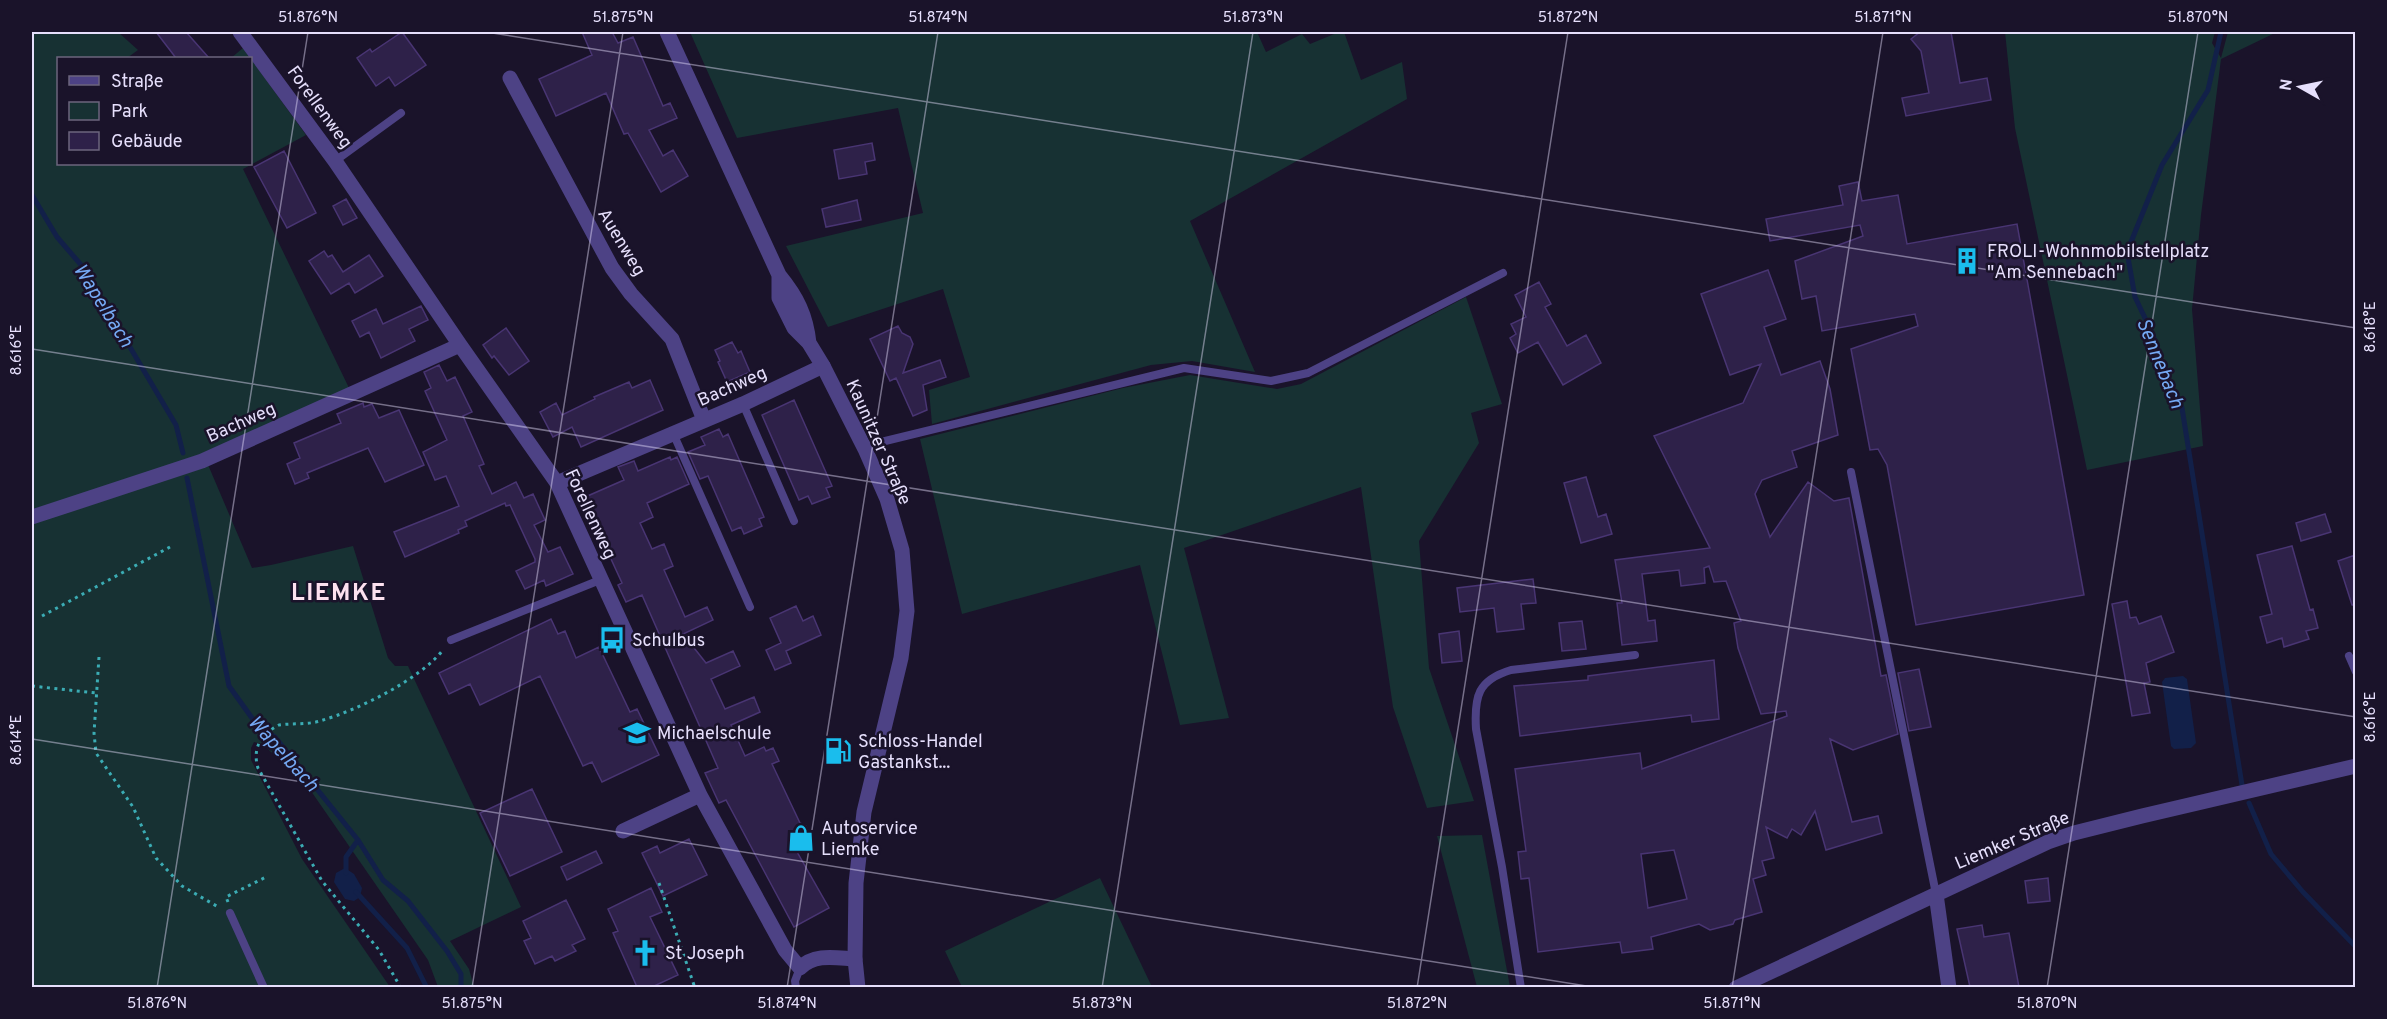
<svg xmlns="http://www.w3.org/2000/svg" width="2387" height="1019" font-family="Overpass,sans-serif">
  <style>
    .green { fill: #173133 }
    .water { fill: #122049 }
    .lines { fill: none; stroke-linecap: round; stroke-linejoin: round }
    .stream { stroke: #122049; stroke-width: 5 }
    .building { fill: #2e2149; stroke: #493573; stroke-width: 1.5; fill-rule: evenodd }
    .path { stroke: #3bacb4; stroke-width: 3; stroke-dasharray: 3 4.5; stroke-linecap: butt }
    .service { stroke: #4d4285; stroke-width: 8 }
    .minor { stroke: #4d4285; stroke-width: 15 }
    .tertiary { stroke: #4d4285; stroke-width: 15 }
    .ticks { fill: none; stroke: #e6dffc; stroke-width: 1.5; stroke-opacity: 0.45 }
    .labels { text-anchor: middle; stroke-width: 5; stroke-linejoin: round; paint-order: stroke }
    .street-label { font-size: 18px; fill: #e6dffc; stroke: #1a132a }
    .poi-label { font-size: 18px; fill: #e6dffc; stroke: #1a132a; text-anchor: start }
    .water-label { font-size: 20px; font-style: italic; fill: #75a9f4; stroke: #1a132a }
    .district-label { font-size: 24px; font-weight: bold; letter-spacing: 1.5px; fill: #fde1ef; stroke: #1a132a }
    .neatline { fill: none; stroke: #e6dffc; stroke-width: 2 }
    .ticks-label { font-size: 15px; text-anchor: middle; fill: #e6dffc }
  </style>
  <rect width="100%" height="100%" fill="#1a132a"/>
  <!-- green -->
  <path class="green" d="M32 32H118L138 50 127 58H58V164H250V58H231L243 48 306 135 243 169 350 390 203 453 252 568 271 565 353 546 388 658 395 666H408L521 907 450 941 469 969 474 987H438L428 960 304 781 262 744 254 742 251 748V760L302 859 390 987H32Z
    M690 32H1257L1266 52 1302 34 1310 44 1339 32H1344L1361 80 1402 62 1407 99 1190 221 1255 372 1192 361 1151 365 932 424 929 390 970 377 943 289 828 327 786 246 923 213 898 108 737 138Z
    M2005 32H2215L2212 43 2221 58 2228 32H2277L2221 59 2201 215 2192 309 2203 446 2087 470 2015 128Z
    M1466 297 1502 404 1471 413 1479 443 1419 541 1429 668 1474 801 1427 808 1393 707 1361 487 1184 548 1229 718 1180 725 1140 565 962 614 920 439 1123 388 1190 375 1277 389 1301 384Z
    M1482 835 1510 987H1477L1437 836Z
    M1100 878 1152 987H962L945 951Z"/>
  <!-- water -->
  <path class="water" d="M2183 676 2187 679 2196 743 2191 748 2174 749 2171 746 2162 682 2165 678Z
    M345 868 354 874 362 888 360 897 354 901 345 899 334 882 336 873Z"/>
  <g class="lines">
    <!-- stream -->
    <path class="stream" d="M2221 32 2208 90 2162 165 2127 252 2135 297 2153 335 2166 378 2182 408 2242 785
      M32 195 57 237 82 266 176 425 183 453
      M187 478 229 686 257 725 275 737 358 840 383 880 408 901 447 951 461 974V988
      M2249 803 2271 854 2303 892 2356 947
      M346 873V857L358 840
      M356 892 407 948 427 988"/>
  </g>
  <!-- building -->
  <path class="building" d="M156 32H186L209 58H176Z
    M402 32 426 65 395 86 389 77 376 86 357 58 370 49 372 52Z
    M582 32H612L618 43 633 37 663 106 670 103 677 118 649 130 663 156 673 150 688 176 661 192 628 133 624 134 606 93 556 116 539 79 592 55Z
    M1920 32H1951L1960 83 1987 78 1991 100 1906 116 1902 98 1929 93 1921 51 1911 39Z
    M872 143 875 160 865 162 867 174 839 179 834 150Z
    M284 151 316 213 287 228 254 167Z
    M1858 182 1862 201 1898 195 1907 244 2017 224 2084 595 1916 625 1887 465 1878 449 1870 450 1851 349 1918 326 1915 314 1822 331 1816 296 1802 299 1795 261 1863 236 1860 225 1770 241 1766 219 1843 205 1839 186Z
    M346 199 357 218 343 225 333 206Z
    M857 200 861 220 826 227 822 209Z
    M324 251 328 257 332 255 343 272 369 255 383 276 355 293 349 283 331 294 309 261Z
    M1768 270 1786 319 1764 327 1781 375 1820 361 1830 389 1838 435 1792 451 1797 467 1762 480 1755 494 1770 537 1808 482 1834 501 1849 498 1881 676 1886 675 1898 734 1853 750 1830 739 1852 822 1878 816 1882 833 1826 850 1815 811 1801 835 1792 829 1787 838 1766 827 1774 858 1762 861 1766 875 1753 879 1762 912 1735 920 1733 924 1710 930 1699 924 1651 937 1653 949 1622 953 1620 942 1538 952 1529 878 1521 879 1518 852 1526 851 1515 769 1640 753 1642 769 1787 716 1786 711 1761 714 1738 648 1734 623 1741 621 1726 581 1714 582 1709 566 1704 568 1705 583 1681 586 1679 570 1642 574 1648 621 1655 620 1657 641 1622 645 1617 603H1622L1615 560 1710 548 1654 436 1743 403 1761 364 1730 375 1701 294ZM1674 850 1687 899 1648 908 1641 854Z
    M1539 282 1551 304 1545 307 1567 346 1586 335 1601 363 1563 385 1538 342 1518 353 1510 338 1516 334 1511 324 1526 317 1515 295Z
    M421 306 428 320 409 329 415 341 381 358 369 332 360 337 352 321 376 309 383 324Z
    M898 326 902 333 910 337 913 344 903 373 940 360 946 377 923 385 927 410 913 416 896 378 890 381 870 339Z
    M506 328 529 361 509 375 494 356 492 358 483 345Z
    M732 342 738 353 741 351 750 372 727 382 718 362 720 361 715 350Z
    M439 365 447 381 455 377 472 412 463 416 484 464 479 466 492 494 516 482 524 498 533 494 545 520 534 525 548 552 560 547 573 574 546 586 544 580 525 589 516 571 535 562V559L510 505 506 506 505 503 465 521 467 526 458 530 459 533 405 557 394 532 459 506 446 476 435 480 423 452 447 440 425 391 431 388 424 372Z
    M650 380 663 410 581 447 572 427 553 437 540 412 556 403 562 415 595 399 594 397 629 382 632 388Z
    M794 400 832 486 826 488 830 497 812 504 808 496 799 500 762 415Z
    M363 403 364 407 372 404 379 418 399 410 424 465 385 482 368 448 307 473 309 478 295 484 287 464 300 458 294 443 341 423 337 414Z
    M719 429 723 437 728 434 764 517 759 519 762 526 744 534 741 527 732 531 708 476 700 479 688 452 705 445 701 437Z
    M670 457 671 460 677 457 689 484 647 503 653 517 640 523 652 549 664 544 673 566 664 570 685 617 707 607 713 620 683 634 706 663 733 651 740 666 711 679 725 709 754 697 760 712 731 725 745 756 764 747 766 751 773 748 779 761 772 764 800 823 806 826 810 835 792 843 829 908 794 927 726 800 719 803 705 773 718 768 642 595 626 602 618 585 622 583 583 498 624 480 618 467 634 461 638 471Z
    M1586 477 1598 517 1606 514 1612 534 1581 543 1564 483Z
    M2325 514 2331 532 2301 541 2296 523Z
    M2292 546 2310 610 2313 609 2318 628 2306 631 2309 639 2284 647 2282 638 2267 643 2260 617 2272 614 2257 555Z
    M2355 555V605H2352L2338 561Z
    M1533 579 1536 603 1521 604 1524 629 1497 632 1494 608 1460 612 1457 588Z
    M2127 601 2130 618 2136 617 2139 624 2161 616 2174 652 2146 663 2150 682 2144 683 2150 713 2132 716 2112 604Z
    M796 606 803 621 813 616 821 635 786 651 791 663 775 670 766 650 781 643 770 618Z
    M551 619 558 634 565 631 576 658 599 647 630 712 637 709 659 755 602 782 592 762 583 766 540 676 480 705 470 684 449 694 439 673Z
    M1582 621 1586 649 1562 651 1559 623Z
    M1459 631 1462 661 1442 663 1439 634Z
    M1714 660 1719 719 1692 722 1691 715 1520 736 1514 686 1588 680V676Z
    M1919 669 1931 727 1909 731 1898 673Z
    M532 789 562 852 510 876 480 813Z
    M689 839 707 875 663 896 642 853 657 846 660 853Z
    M596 851 602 863 567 880 561 867Z
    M2048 878 2050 901 2028 903 2025 881Z
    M651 888 662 912 650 917 678 975 652 987H637L613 933 618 931 608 909Z
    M566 900 585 939 572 945 576 951 555 961 552 956 535 964 524 941 531 938 523 921Z
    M1982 925 1984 937 2009 933 2019 987H1970L1957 929Z"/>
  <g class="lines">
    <!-- path -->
    <path class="path" d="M42 616 170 547
      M99 657 94 733 96 753 133 807 156 858 182 886 220 908
      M32 686 96 693
      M659 883 695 988
      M228 902 226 897 268 876
      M401 988 379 950 322 881 258 768C252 748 261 734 279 725 293 723 306 725 320 721 358 710 419 680 443 650"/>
    <!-- service -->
    <path class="service" d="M335 161 401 113
      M743 404 794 521
      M673 433 750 607
      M865 449 877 443 1184 368 1271 381 1308 373 1503 273
      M1851 472 1936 894
      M451 640 600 580
      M2349 656 2356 672
      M230 913 264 988
      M796 988 795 981 800 968
      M1521 988 1502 867 1476 729C1474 696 1478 680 1511 670L1635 655"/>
    <!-- minor -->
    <path class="minor" d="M240 32 335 161 460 345 557 483 700 795 785 950 800 968C815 953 836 958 855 959
      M510 78 612 268 631 294 672 339 704 420
      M557 483 743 404 823 366
      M32 517 202 461 460 345
      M623 831 700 795
      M1936 894 1949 988
      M1736 988 2048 842 2074 833 2142 816 2356 766"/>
    <!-- tertiary -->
    <path class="tertiary" d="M667 32 779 275C797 297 806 315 809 343
      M779 275V298L794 328 809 343 823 366 865 449 887 499 902 550 907 611 901 658 864 812 856 883 855 959 858 988"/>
  </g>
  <!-- ticks -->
  <path class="ticks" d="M486 32 2356 328M32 349 2356 717M32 739 1599 988M157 988 308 32M472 988 623 32M787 988 938 32M1102 988 1253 32M1417 988 1568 32M1732 988 1883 32M2047 988 2198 32"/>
  <!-- icons -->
  <defs>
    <symbol id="building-bare" viewBox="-9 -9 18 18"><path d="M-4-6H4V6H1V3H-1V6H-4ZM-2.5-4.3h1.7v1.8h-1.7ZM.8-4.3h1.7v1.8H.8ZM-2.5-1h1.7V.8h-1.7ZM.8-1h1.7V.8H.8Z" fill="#1abded" stroke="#1a132a" stroke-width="2.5" paint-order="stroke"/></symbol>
    <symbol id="bus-bare" viewBox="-9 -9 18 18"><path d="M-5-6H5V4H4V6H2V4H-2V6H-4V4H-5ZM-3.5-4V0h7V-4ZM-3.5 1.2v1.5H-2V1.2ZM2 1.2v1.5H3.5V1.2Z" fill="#1abded" stroke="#1a132a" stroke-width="2.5" paint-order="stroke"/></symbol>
    <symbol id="school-bare" viewBox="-9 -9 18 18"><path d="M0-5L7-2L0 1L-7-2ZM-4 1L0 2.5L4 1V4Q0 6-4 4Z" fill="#1abded" stroke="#1a132a" stroke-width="2.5" paint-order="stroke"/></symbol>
    <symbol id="fuel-bare" viewBox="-9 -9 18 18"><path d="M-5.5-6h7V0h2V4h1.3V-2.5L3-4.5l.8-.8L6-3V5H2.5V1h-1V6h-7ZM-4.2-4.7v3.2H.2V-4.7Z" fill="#1abded" stroke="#1a132a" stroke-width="2.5" paint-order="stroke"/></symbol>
    <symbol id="shop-bare" viewBox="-9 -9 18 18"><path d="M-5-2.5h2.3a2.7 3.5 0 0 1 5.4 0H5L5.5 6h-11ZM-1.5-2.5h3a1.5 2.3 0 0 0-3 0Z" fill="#1abded" stroke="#1a132a" stroke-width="2.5" paint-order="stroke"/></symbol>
    <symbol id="church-bare" viewBox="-9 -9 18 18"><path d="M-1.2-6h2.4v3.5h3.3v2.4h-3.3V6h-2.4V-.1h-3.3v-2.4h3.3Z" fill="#1abded" stroke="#1a132a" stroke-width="2.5" paint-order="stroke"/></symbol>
  </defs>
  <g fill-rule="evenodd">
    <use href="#building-bare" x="1948" y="242" width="38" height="38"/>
    <use href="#bus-bare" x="593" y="621" width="38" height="38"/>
    <use href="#school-bare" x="618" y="714" width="38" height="38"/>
    <use href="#fuel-bare" x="819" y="732" width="38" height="38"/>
    <use href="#shop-bare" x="782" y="819" width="38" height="38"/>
    <use href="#church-bare" x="626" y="934" width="38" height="38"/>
  </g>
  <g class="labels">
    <!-- street labels -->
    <g class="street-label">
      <text transform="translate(320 107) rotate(54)" y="6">Forellenweg</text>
      <text transform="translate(622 242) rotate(59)" y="6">Auenweg</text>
      <text transform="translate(732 386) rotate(-24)" y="6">Bachweg</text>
      <text transform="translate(241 422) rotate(-24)" y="6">Bachweg</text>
      <text transform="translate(879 442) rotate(66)" y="6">Kaunitzer Straße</text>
      <text transform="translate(591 514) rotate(65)" y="6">Forellenweg</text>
      <text transform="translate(2012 840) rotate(-23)" y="6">Liemker Straße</text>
    </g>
    <!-- poi labels -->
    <g class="poi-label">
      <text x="1987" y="257">FROLI-Wohnmobilstellplatz<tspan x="1987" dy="21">"Am Sennebach"</tspan></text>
      <text x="632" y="646">Schulbus</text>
      <text x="657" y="739">Michaelschule</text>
      <text x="858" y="747">Schloss-Handel<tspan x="858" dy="21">Gastankst...</tspan></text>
      <text x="821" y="834">Autoservice<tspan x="821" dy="21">Liemke</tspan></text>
      <text x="665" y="959">St Joseph</text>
    </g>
    <!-- water labels -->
    <g class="water-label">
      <text transform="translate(104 305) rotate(58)" y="7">Wapelbach</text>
      <text transform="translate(2161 363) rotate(68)" y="7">Sennebach</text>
      <text transform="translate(284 753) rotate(48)" y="7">Wapelbach</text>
    </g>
    <!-- district labels -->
    <g class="district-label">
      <text x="339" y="600">LIEMKE</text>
    </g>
  </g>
  <!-- border -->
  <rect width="2387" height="1019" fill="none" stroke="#1a132a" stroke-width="66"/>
  <!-- legend -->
  <rect x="57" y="57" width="195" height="108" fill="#1a132a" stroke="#6c657e" stroke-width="1.5"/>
  <rect x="69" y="76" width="30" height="9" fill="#4d4285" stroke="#6c657e" stroke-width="1.5"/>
  <text x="111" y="87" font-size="18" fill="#e6dffc">Straße</text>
  <rect x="69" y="102" width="30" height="18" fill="#173133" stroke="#6c657e" stroke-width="1.5"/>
  <text x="111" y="117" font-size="18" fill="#e6dffc">Park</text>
  <rect x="69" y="132" width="30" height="18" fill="#2e2149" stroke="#6c657e" stroke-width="1.5"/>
  <text x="111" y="147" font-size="18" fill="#e6dffc">Gebäude</text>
  <!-- north arrow -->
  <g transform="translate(2300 87) rotate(279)" stroke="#1a132a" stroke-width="4.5" paint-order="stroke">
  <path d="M0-4.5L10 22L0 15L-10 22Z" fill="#e6dffc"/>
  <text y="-9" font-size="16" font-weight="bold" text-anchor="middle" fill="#e6dffc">N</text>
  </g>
  <rect x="33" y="33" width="2321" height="953" class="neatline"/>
  <g class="ticks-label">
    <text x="308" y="22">51.876°N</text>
    <text x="623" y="22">51.875°N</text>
    <text x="938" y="22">51.874°N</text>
    <text x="1253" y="22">51.873°N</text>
    <text x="1568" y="22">51.872°N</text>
    <text x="1883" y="22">51.871°N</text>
    <text x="2198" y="22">51.870°N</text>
    <text transform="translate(2370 327) rotate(-90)" y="5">8.618°E</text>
    <text transform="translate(16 350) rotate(-90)" y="5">8.616°E</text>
    <text transform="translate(2370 717) rotate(-90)" y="5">8.616°E</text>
    <text transform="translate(16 740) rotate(-90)" y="5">8.614°E</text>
    <text x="157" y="1008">51.876°N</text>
    <text x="472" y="1008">51.875°N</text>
    <text x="787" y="1008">51.874°N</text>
    <text x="1102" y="1008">51.873°N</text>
    <text x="1417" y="1008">51.872°N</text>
    <text x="1732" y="1008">51.871°N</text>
    <text x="2047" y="1008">51.870°N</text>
  </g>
</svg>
